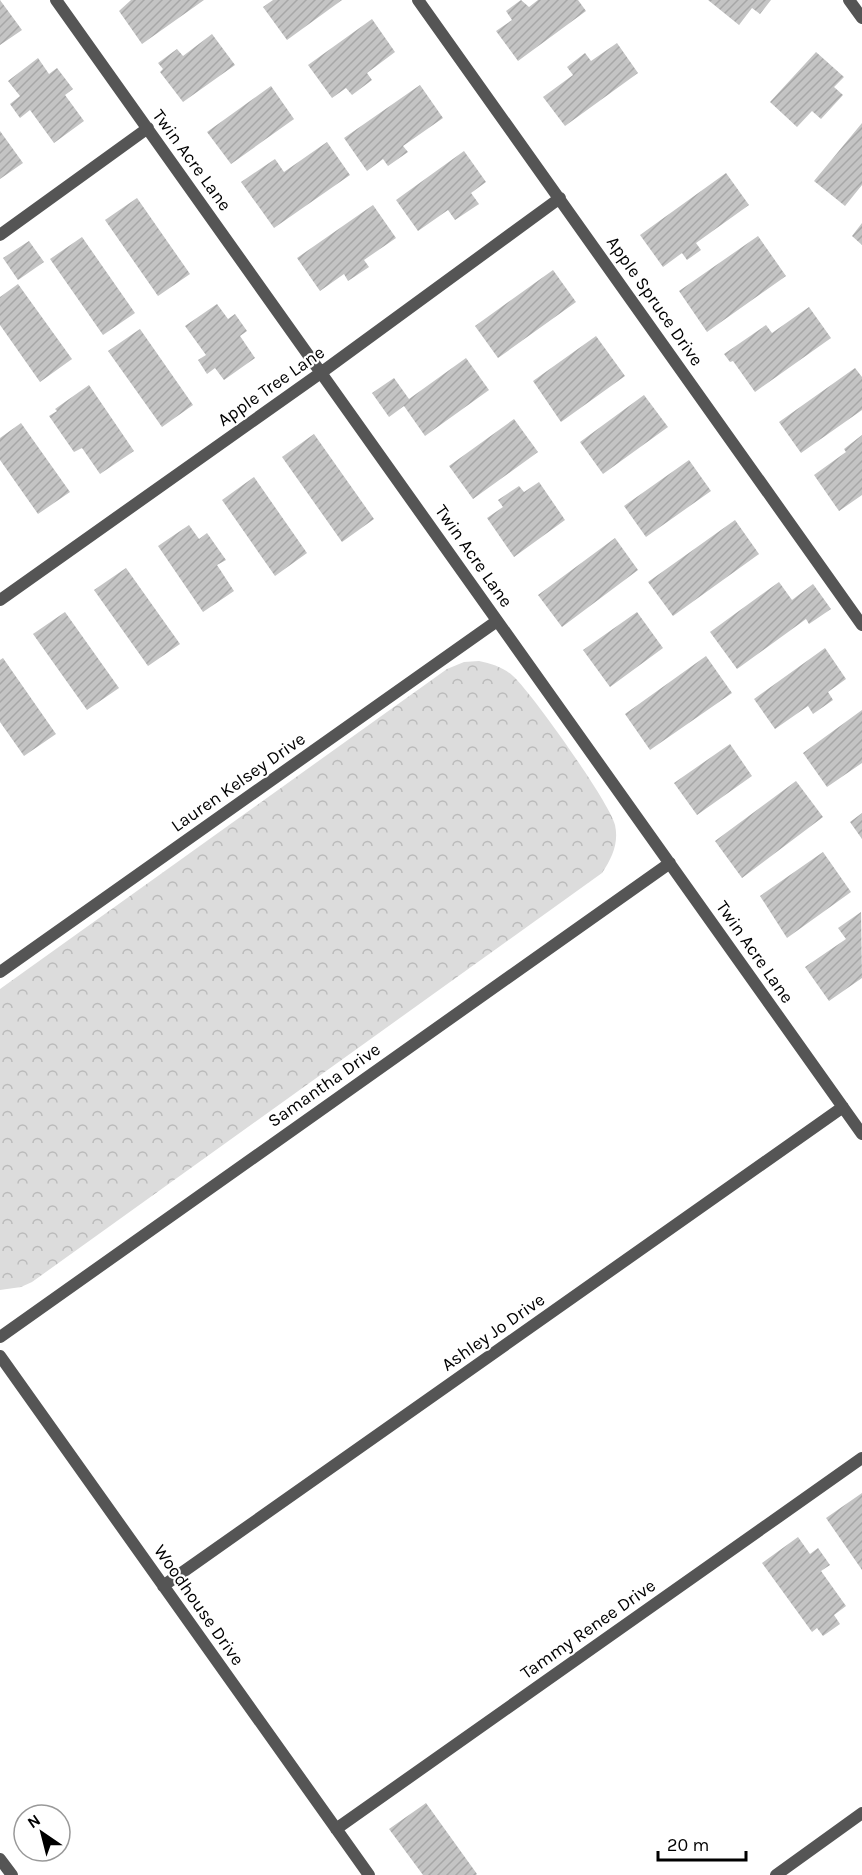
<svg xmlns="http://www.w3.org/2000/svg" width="862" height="1875" font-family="Karla,sans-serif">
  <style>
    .park { fill: url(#park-crowns) }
    .building { fill: url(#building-hatch) }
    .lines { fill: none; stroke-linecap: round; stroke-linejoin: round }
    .street { stroke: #555; stroke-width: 12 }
    .labels { text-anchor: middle; stroke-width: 4.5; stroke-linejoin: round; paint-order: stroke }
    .street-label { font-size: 18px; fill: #000; stroke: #fff }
  </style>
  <defs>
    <pattern id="park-crowns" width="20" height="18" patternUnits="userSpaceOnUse" patternTransform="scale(1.5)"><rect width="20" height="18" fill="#dcdcdc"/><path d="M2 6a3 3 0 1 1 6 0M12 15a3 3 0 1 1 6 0" fill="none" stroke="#bbb"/></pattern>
    <pattern id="building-hatch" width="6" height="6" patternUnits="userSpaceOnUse" patternTransform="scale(1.5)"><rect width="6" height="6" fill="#c4c4c4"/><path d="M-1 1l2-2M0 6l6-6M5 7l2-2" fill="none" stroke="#a7a7a7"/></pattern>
  </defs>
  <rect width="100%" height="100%" fill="#fff"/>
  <!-- park -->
  <path class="park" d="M479 661C492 664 503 667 513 676 531 692 610 803 615 825 619 843 612 858 602 873L32 1282 21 1287 0 1290V989L447 669 464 662Z"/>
  <!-- building -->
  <path class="building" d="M0 0 22 30 0 45Z
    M131 0H204L142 44 119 11Z
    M273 0H342L287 40 263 7Z
    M521 0 529 7 538 0H578L586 11 518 61 496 31 512 20 506 11Z
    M708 0H771L760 14 752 8 739 25Z
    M372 19 395 52 367 73 372 80 352 95 346 88 332 98 308 65Z
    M212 34 235 65 183 102 160 72 163 69 158 63 177 49 183 56Z
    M617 43 638 73 565 126 543 97 573 75 567 67 585 53 591 61Z
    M816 52 844 77 834 87 843 95 821 119 812 111 797 127 770 102Z
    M38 58 49 74 57 68 73 89 65 95 84 121 54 143 30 110 20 118 10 104 20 96 8 81Z
    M420 85 443 118 403 146 408 152 388 166 383 159 367 171 344 138Z
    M271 86 294 119 231 164 207 132Z
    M862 123V185L845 206 814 181Z
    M0 131 23 163 0 179Z
    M327 142 350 175 274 228 241 182 275 159 284 172Z
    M464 151 486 182 471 193 479 204 455 220 448 210 418 231 396 200Z
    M726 173 749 205 696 243 701 250 687 260 682 253 663 267 640 235Z
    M137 198 190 274 158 296 105 220Z
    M373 205 396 238 364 260 369 267 348 281 344 274 320 291 297 258Z
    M862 223V245L852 236Z
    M758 236 786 276 707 332 679 291Z
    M82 237 135 313 103 335 50 259Z
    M29 241 44 262 18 280 3 258Z
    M553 270 576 302 498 358 475 326Z
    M18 284 72 359 40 382 0 325V297Z
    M217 304 228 319 235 314 247 331 240 336 255 358 224 380 215 368 207 374 198 360 206 355 185 326Z
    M809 307 831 338 755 392 733 361 730 362 724 354 766 325 772 333Z
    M140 329 193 405 162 427 108 351Z
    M596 336 625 376 561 422 533 381Z
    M466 358 489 390 425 436 404 406 389 417 372 393 394 378 409 399Z
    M855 368 862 377V410L801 453 779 422Z
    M89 385 134 451 100 474 82 448 74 452 49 416 57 411 55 409Z
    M644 395 668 427 603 474 580 442Z
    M514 419 538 452 473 499 449 466Z
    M21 423 70 492 38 514 0 460V438Z
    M314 434 374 519 342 542 282 457Z
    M862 435V495L839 511 814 475 846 452 844 449Z
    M689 460 711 491 646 537 624 506Z
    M254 477 307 553 275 576 222 500Z
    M539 482 565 520 514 557 487 518 503 507 498 500 519 486 524 492Z
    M735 520 759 554 673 616 648 582Z
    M189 525 199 539 207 533 226 560 217 565 234 591 203 612 158 546Z
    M615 538 638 570 562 627 538 595Z
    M126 568 180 644 148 666 94 590Z
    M779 582 792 600 813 584 831 609 809 624 806 619 737 669 710 632Z
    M65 612 119 688 87 710 33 634Z
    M637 612 663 648 610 687 583 650Z
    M825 648 846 679 828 692 833 700 813 714 808 706 775 729 754 699Z
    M706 656 732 693 650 750 625 714Z
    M3 658 56 734 24 756 0 722V660Z
    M862 710V763L827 787 803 753Z
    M730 744 752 776 697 815 674 783Z
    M796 781 823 817 742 878 715 841Z
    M862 813V839L850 822Z
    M823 852 851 892 787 938 760 896Z
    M861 912 862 978 829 1001 805 967 846 939 838 928Z
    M862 1493V1570L826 1518Z
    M798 1537 810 1554 818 1548 830 1565 821 1571 846 1606 834 1615 840 1624 823 1636 817 1628 812 1632 762 1563Z
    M426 1803 477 1874 476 1875H423L389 1829Z"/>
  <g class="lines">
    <!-- street -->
    <path class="street" d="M56 0 862 1134
      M418 0 862 625
      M849 0 862 18
      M0 235 148 128
      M0 600 322 372 560 198
      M0 972 497 621
      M0 1337 670 863
      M0 1356 369 1875
      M163 1586 843 1107
      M336 1829 862 1458
      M0 1859 12 1875
      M776 1875 862 1813"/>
  </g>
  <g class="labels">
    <!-- street labels -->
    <g class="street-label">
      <text transform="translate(192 160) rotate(54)" y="6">Twin Acre Lane</text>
      <text transform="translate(655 301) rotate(55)" y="6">Apple Spruce Drive</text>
      <text transform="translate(271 386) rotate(-35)" y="6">Apple Tree Lane</text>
      <text transform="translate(474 556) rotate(55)" y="6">Twin Acre Lane</text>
      <text transform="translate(238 782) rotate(-35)" y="6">Lauren Kelsey Drive</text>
      <text transform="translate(755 952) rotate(55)" y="6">Twin Acre Lane</text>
      <text transform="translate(324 1085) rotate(-35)" y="6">Samantha Drive</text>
      <text transform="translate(493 1332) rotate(-35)" y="6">Ashley Jo Drive</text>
      <text transform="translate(199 1605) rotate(55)" y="6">Woodhouse Drive</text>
      <text transform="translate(588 1629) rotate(-35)" y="6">Tammy Renee Drive</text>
    </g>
  </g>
  <!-- north arrow -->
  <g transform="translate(42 1833) rotate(325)"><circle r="28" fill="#ffffff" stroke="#999999" stroke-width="1.5"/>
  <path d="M0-4.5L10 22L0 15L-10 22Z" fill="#000000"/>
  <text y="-9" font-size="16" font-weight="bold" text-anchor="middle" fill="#000000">N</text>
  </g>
  <!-- scale -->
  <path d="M658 1851v9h88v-9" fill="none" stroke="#000000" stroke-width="3"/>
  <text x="667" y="1851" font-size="18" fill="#000000" stroke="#ffffff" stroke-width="4.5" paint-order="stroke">20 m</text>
</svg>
